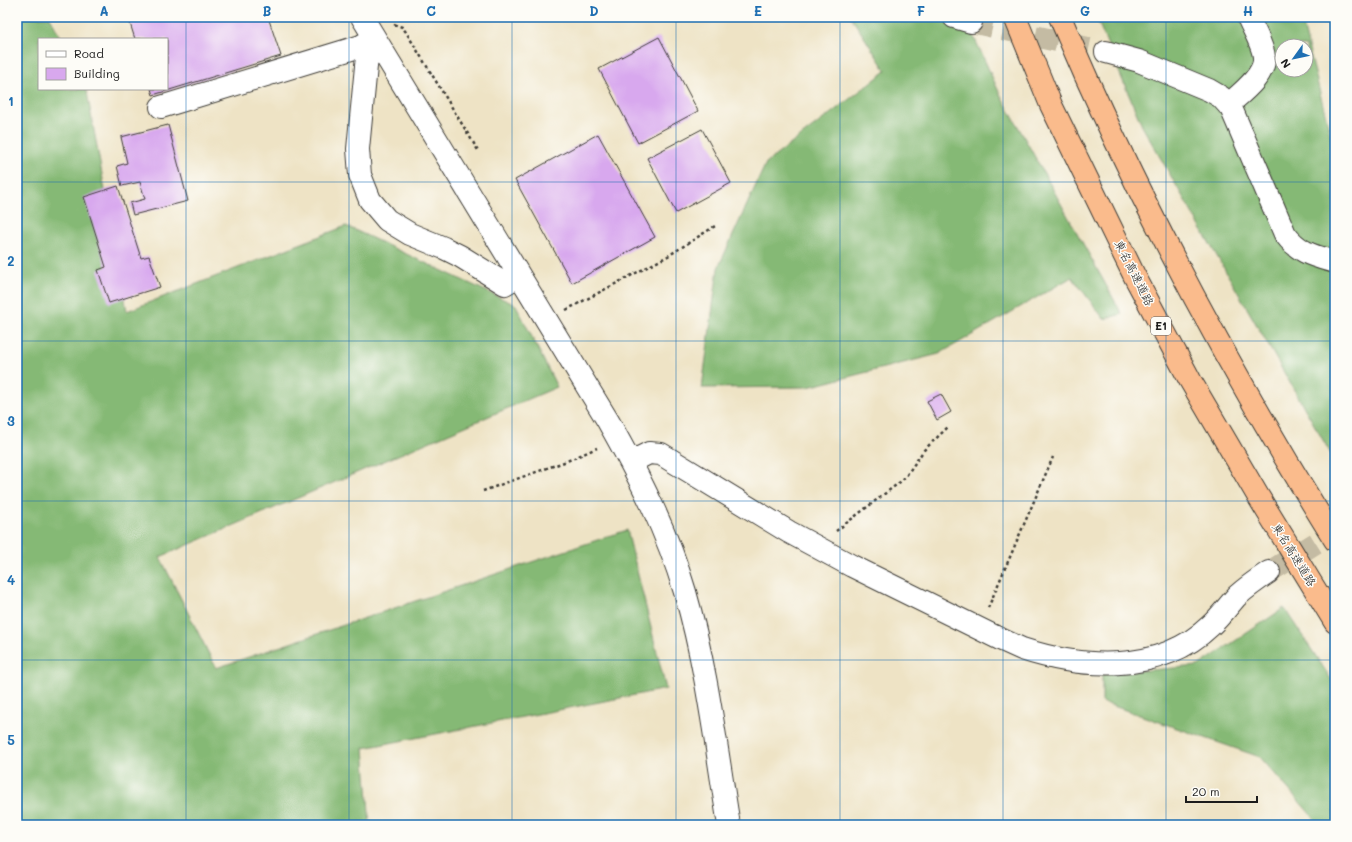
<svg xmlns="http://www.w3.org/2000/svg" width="1352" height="842" font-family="Mali,'Klee One',sans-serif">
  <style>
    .forest { fill: #85b974; stroke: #506a48; fill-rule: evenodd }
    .building { fill: #d8a8ee }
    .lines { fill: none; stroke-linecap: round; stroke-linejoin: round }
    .minor-tunnel { stroke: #c4bba3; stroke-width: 22; stroke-dasharray: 22 11; stroke-linecap: butt }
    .minor-casing { stroke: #3c3a35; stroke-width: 24 }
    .highway-casing { stroke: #3c3a35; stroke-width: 24 }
    .path { stroke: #3c3a35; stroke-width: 2.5; stroke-dasharray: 3 3; stroke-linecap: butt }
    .minor { stroke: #fff; stroke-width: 22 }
    .highway { stroke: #fabb8c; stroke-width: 22 }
    .grid { fill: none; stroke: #1f6fb2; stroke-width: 1; stroke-opacity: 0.55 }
    .labels { text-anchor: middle; stroke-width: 3; stroke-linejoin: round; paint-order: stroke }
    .shield { fill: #fdfcf7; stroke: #605f5e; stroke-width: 1 }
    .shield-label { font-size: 11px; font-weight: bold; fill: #1c1c1c }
    .street-label { font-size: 12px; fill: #1c1c1c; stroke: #fdfcf7 }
    .neatline { fill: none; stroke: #1f6fb2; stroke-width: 1.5 }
    .grid-label { font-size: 13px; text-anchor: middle; font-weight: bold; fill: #1f6fb2 }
  </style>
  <rect width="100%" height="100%" fill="#fdfcf7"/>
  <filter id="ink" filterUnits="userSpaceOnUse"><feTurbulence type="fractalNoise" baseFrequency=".025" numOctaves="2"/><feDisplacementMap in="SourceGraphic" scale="8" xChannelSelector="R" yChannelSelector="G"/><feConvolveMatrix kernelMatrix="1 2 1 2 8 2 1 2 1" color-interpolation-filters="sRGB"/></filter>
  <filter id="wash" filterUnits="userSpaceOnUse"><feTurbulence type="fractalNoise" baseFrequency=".012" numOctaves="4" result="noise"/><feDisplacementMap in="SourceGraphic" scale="16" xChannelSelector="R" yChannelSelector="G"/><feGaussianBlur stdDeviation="0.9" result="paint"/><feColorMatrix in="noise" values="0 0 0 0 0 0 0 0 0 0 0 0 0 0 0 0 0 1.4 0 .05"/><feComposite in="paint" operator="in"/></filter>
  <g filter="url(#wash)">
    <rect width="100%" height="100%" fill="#eee3c5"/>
    <!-- forest -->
    <path class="forest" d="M17 17H50L61 39H39V89H86L87 92 127 311 346 226 516 305 557 387 160 557 216 668 627 530 666 689 364 748 370 825H17Z
      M851 17H965L999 92 1122 314 1104 319 1072 277 939 354 808 387 702 388 718 268 766 163 886 71Z
      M1096 17H1301L1335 153V461L1142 126ZM1282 46H1306V70H1282Z
      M1284 608 1335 685V825H1320L1260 757 1102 702V674L1198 666Z"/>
    <g id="blocks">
      <!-- building -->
      <path class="building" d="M128 17H268L281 56 153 95 151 89H167V39H135Z
        M659 37 698 111 638 143 599 69Z
        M168 125 188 201 133 215 130 203 145 199 140 182 122 186 117 166 127 163 121 137Z
        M702 129 731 183 676 213 647 158Z
        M598 134 655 237 572 283 515 180Z
        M118 186 141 258 149 256 160 287 109 303 98 270 106 267 84 197Z
        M941 394 951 412 937 420 927 401Z"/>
    </g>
  </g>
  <g filter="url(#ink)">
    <use href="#blocks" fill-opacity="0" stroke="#3c3a35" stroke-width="1"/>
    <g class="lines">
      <!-- minor-tunnel -->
      <path class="minor-tunnel" d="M971 22 1106 52
        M1269 572 1335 531"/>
      <defs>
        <path id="minor" d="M362 17 608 421C639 476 667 531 685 592 707 668 716 747 729 825
          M954 17 971 22
          M361 46 367 56 358 149 360 175 370 200 387 220 410 234 444 248 460 256 505 284 519 275
          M1106 52 1139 61 1209 90 1221 97 1231 108 1285 234C1299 253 1314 256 1335 262
          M1228 105C1240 94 1266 75 1264 57 1263 45 1253 29 1248 17
          M161 107 361 46 374 38
          M631 462 649 453 661 454 789 532 852 566 1000 639 1022 649C1083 669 1160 674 1210 626 1220 617 1228 606 1237 596 1247 587 1257 580 1269 572"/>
        <path id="highway" d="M1015 17 1051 105 1135 277 1190 380 1258 496 1335 622
          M1060 17C1137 199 1231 373 1335 540"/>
      </defs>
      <!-- minor casing -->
      <use href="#minor" class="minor-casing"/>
      <!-- highway casing -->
      <use href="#highway" class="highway-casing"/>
      <!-- path -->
      <path class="path" d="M394 24 402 27 406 32 479 152
        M566 310 668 256 715 226
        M483 491 567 461 597 448
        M836 531 900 482 906 476 924 450 948 427
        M988 608 1053 457"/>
      <!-- minor -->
      <use href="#minor" class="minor"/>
      <!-- highway -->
      <use href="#highway" class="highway"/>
    </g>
  </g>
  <!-- grid -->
  <path class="grid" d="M186 17V825M349 17V825M512 17V825M676 17V825M840 17V825M1003 17V825M1166 17V825M17 182H1335M17 341H1335M17 501H1335M17 660H1335"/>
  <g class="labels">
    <!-- shield labels -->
    <rect class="shield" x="1151" y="317" width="20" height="18" rx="3"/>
    <g class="shield-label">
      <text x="1161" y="330">E1</text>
    </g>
    <!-- street labels -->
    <g class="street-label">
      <text transform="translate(1134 273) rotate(63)" y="4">東名高速道路</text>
      <text transform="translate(1294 555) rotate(58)" y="4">東名高速道路</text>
    </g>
  </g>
  <!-- margin -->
  <rect width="1352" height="842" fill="none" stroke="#fdfcf7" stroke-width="44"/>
  <!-- legend -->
  <rect x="38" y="38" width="130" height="52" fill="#fdfcf7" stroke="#a3a29f"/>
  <rect x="46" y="51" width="20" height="6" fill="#ffffff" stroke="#a3a29f"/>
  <text x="74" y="58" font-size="12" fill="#1c1c1c">Road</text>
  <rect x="46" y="68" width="20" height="12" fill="#d8a8ee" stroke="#a3a29f"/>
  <text x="74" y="78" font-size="12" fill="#1c1c1c">Building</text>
  <!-- north arrow -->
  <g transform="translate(1294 58) rotate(237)"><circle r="19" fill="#fdfcf7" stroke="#a3a29f"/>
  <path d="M0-3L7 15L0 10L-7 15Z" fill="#1f6fb2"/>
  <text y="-6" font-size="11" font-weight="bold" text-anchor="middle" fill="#1c1c1c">N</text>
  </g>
  <!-- scale -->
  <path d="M1186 796v6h71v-6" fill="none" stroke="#1c1c1c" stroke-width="2"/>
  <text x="1192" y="796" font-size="12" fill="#1c1c1c" stroke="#fdfcf7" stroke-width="3" paint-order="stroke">20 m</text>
  <rect x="22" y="22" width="1308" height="798" class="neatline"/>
  <g class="grid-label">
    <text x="104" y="16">A</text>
    <text x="267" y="16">B</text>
    <text x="431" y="16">C</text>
    <text x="594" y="16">D</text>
    <text x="758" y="16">E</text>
    <text x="921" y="16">F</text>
    <text x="1085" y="16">G</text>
    <text x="1248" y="16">H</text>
    <text x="11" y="106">1</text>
    <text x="11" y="266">2</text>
    <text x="11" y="426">3</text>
    <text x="11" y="585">4</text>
    <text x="11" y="745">5</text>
  </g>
</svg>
